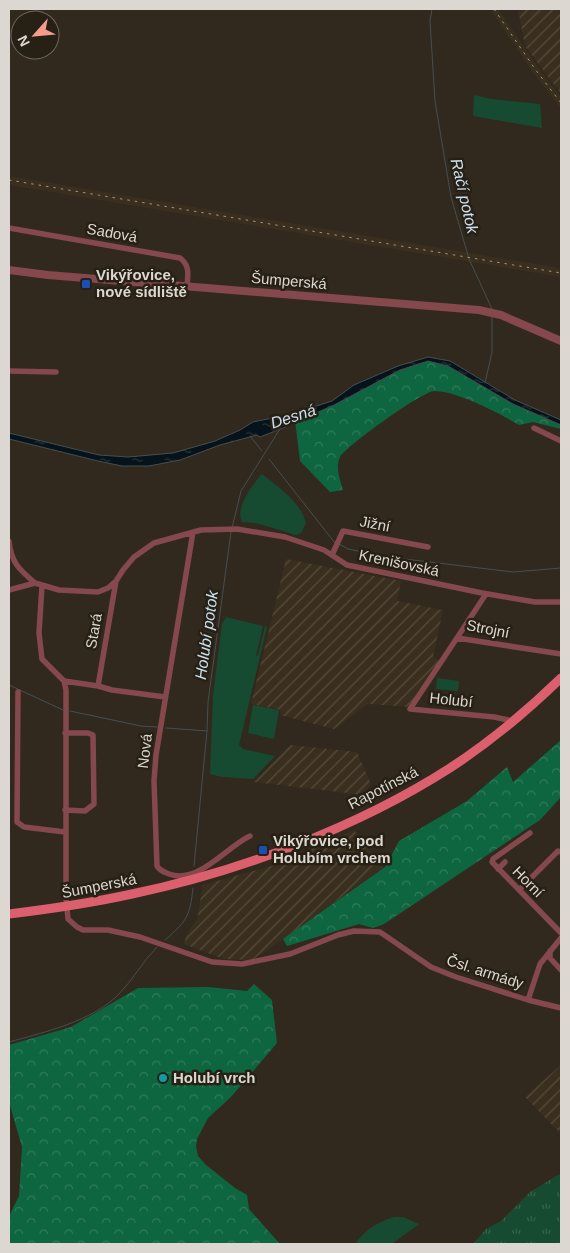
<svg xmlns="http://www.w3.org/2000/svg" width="570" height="1253" font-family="Helvetica,sans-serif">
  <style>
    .built { fill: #3a2f1e }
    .industrial { fill: url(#industrial-furrows) }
    .grass { fill: #164b31 }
    .forest { fill: url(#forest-crowns) }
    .park { fill: url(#park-tufts) }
    .water { fill: url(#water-ripples); stroke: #464e51 }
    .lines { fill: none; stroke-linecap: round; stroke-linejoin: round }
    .stream { stroke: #464e51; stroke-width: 1 }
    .minor { stroke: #85484d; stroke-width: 5.5 }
    .tertiary { stroke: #85484d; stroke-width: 8 }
    .primary { stroke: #dc5f6e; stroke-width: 9 }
    .rail { stroke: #9c968d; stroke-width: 1; stroke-dasharray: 2.5 5; stroke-linecap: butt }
    .transit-dot { fill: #1a4fb4; stroke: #272015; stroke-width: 2 }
    .culture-dot { fill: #0f9aa8; stroke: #272015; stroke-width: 2 }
    .labels { text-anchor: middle; stroke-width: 5; stroke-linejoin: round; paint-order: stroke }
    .street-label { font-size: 15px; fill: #dcd7d0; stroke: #272015 }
    .poi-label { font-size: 15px; font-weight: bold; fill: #dcd7d0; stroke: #272015; text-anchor: start }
    .water-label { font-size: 16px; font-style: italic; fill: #cae0ee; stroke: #272015 }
  </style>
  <defs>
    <pattern id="industrial-furrows" width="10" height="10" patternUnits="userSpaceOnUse" patternTransform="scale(1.25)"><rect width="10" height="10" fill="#3a2f1e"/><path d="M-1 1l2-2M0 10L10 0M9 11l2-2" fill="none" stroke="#564c3e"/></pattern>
    <pattern id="forest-crowns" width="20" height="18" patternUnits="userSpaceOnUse" patternTransform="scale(1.25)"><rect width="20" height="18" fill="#0e6640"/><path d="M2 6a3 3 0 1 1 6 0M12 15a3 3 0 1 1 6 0" fill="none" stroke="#307b5b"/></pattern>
    <pattern id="park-tufts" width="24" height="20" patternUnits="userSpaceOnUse" patternTransform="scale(1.25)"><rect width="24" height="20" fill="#164b31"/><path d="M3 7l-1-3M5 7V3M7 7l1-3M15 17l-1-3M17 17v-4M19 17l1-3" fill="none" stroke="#37644e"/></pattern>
    <pattern id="water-ripples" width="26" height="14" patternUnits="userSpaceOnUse" patternTransform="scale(1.25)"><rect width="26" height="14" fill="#06131a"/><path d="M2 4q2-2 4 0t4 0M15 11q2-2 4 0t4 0" fill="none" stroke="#2a353a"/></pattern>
  </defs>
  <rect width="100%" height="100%" fill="#31291e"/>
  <!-- built -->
  <path class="built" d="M490 9H498L538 67 561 97V109L532 71Z
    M9 176 554 267 561 269V277L9 185Z"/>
  <!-- industrial -->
  <path class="industrial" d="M518 9H561V94L525 46Z
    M286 559 401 581 397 601 443 610 433 657 440 661 410 707 368 704 334 729 280 715 281 710 251 704Z
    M290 745 357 752 371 784 364 795 254 782Z
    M354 830 383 867 285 938 252 960 224 959 184 944 187 933 197 920 203 885 275 865Z
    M561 1065V1134L525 1097Z"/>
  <!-- grass -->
  <path class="grass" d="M474 95 491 99 540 104 542 128 473 116Z
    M262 474C278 487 300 501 306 523L301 533 296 535 256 523 242 522C235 508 251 488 259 477Z
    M226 617 263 626 256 656 258 655 265 626 267 627 239 745 243 749 275 756 253 779 222 777 210 774 213 695 222 624Z
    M437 678 459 681 458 691 436 689Z
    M253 705 279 710 274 739 248 733Z
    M394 1217H403L419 1224 392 1244H355C366 1229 376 1223 394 1217Z"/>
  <!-- forest -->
  <path class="forest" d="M428 361 448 366 513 404 561 425V429L533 422 519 425C499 413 457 391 434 391 423 391 346 446 340 457 335 467 340 480 343 490L330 492 300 461 295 420C332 411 364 387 398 371 408 367 418 365 428 361Z
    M561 740V797L540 820 384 924 373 928 359 924 287 946 283 939 385 867 399 841 467 801 507 767 513 782Z
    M254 984 272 1000 277 1043 231 1097 208 1118 197 1139 196 1147 198 1156 206 1165 235 1188 247 1195 249 1209 280 1244H9V1216L19 1196 22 1147 9 1102V1045L71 1027 138 988 208 987 247 991Z"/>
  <!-- park -->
  <path class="park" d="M558 1175H561V1244H473L486 1229 501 1221 530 1192Z"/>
  <!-- water -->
  <path class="water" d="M428 357 450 361 515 400 561 420V425L513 404 448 366 428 361 400 370 334 405 307 417 295 420 288 426 260 437 257 435 220 445 180 460 149 466H122L98 461 9 439V433L99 455 128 457 173 453 215 441 240 430 253 422 292 414 332 401 354 385 398 366Z"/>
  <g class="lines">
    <!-- stream -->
    <path class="stream" d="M432 9 430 21 435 101 451 197 469 259 492 309
      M485 383 492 352V315
      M250 436 262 451
      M269 459 335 543
      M232 528 241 491 280 429
      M339 544 348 549 388 557 513 572 561 568
      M9 685 63 710
      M70 711 141 726 157 727
      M166 728 207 731
      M194 866 207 731 208 702 231 532
      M165 940C187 921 190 916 193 888
      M9 1042C45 1032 90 1022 118 995 133 980 143 961 157 947"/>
    <!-- minor -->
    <path class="minor" d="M9 228 180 258C190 265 188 275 187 286
      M9 371 56 372
      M534 428 561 441
      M193 532 156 755 154 781 157 866C160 871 164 872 169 874 198 885 226 847 250 836
      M9 541C11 563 20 570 35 583
      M332 555 343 531 428 547
      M116 581 98 686 112 690 165 697
      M42 586 39 633 42 659 64 681 66 690V898L68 919 77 927 83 930H108L140 937 212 962 242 964 290 954 338 935 354 931 380 932 431 967 456 977 528 1000 561 1008
      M9 590 35 583 59 590 98 592 108 588 116 581 123 570 134 557 154 543 201 530 237 529 285 537 324 550 347 565 482 593 535 602H561
      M486 594 410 709 494 717 513 721
      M457 638 561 654
      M64 681 98 686
      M18 692 17 822 24 827 65 832
      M65 810 85 811 94 804 93 735 88 733H65
      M530 833 493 859 492 862 561 933
      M498 869 505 862
      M519 890 558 851 561 852
      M550 951V958L561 970
      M528 1000 540 964 561 938"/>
    <!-- tertiary -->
    <path class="tertiary" d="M9 270 48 275 479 310 501 315 561 341"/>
    <!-- primary -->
    <path class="primary" d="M9 914C50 909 91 903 132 894 239 872 358 827 450 768 490 742 527 711 561 678"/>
    <!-- rail -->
    <path class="rail" d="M494 9 535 69 561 103
      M9 180 561 273"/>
  </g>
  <!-- markers -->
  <g class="transit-dot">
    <rect x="81" y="279" width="10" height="10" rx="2.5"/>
    <rect x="258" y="845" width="10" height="10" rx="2.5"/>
  </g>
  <circle class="culture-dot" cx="163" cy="1078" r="5"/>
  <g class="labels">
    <!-- street labels -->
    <g class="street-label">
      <text transform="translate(112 233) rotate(10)" y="5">Sadová</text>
      <text transform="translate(289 281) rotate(5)" y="5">Šumperská</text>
      <text transform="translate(375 524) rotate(11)" y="5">Jižní</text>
      <text transform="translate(399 563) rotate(12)" y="5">Krenišovská</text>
      <text transform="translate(488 629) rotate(11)" y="5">Strojní</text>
      <text transform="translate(94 631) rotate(-80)" y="5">Stará</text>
      <text transform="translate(451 700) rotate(6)" y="5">Holubí</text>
      <text transform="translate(145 751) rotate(-83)" y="5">Nová</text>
      <text transform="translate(383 788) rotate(-27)" y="5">Rapotínská</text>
      <text transform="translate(528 882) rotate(45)" y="5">Horní</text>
      <text transform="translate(99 886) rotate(-11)" y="5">Šumperská</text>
      <text transform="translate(485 972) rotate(18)" y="5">Čsl. armády</text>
    </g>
    <!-- poi labels -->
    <g class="poi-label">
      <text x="96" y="280">Vikýřovice,<tspan x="96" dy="17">nové sídliště</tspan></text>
      <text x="273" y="846">Vikýřovice, pod<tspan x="273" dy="17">Holubím vrchem</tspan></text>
      <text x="173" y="1083">Holubí vrch</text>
    </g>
    <!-- water labels -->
    <g class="water-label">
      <text transform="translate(465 196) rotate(77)" y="6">Račí potok</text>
      <text transform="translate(293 416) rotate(-18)" y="6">Desná</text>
      <text transform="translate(206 635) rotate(-82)" y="6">Holubí potok</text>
    </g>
  </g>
  <!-- border -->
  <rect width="570" height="1253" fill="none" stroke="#dcd7d0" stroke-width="20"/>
  <!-- north arrow -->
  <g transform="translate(35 35) rotate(243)"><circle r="24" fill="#272015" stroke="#6f6960"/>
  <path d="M0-4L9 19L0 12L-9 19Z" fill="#f49d8d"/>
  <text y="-8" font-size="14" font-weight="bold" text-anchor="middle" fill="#dcd7d0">N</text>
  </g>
</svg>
